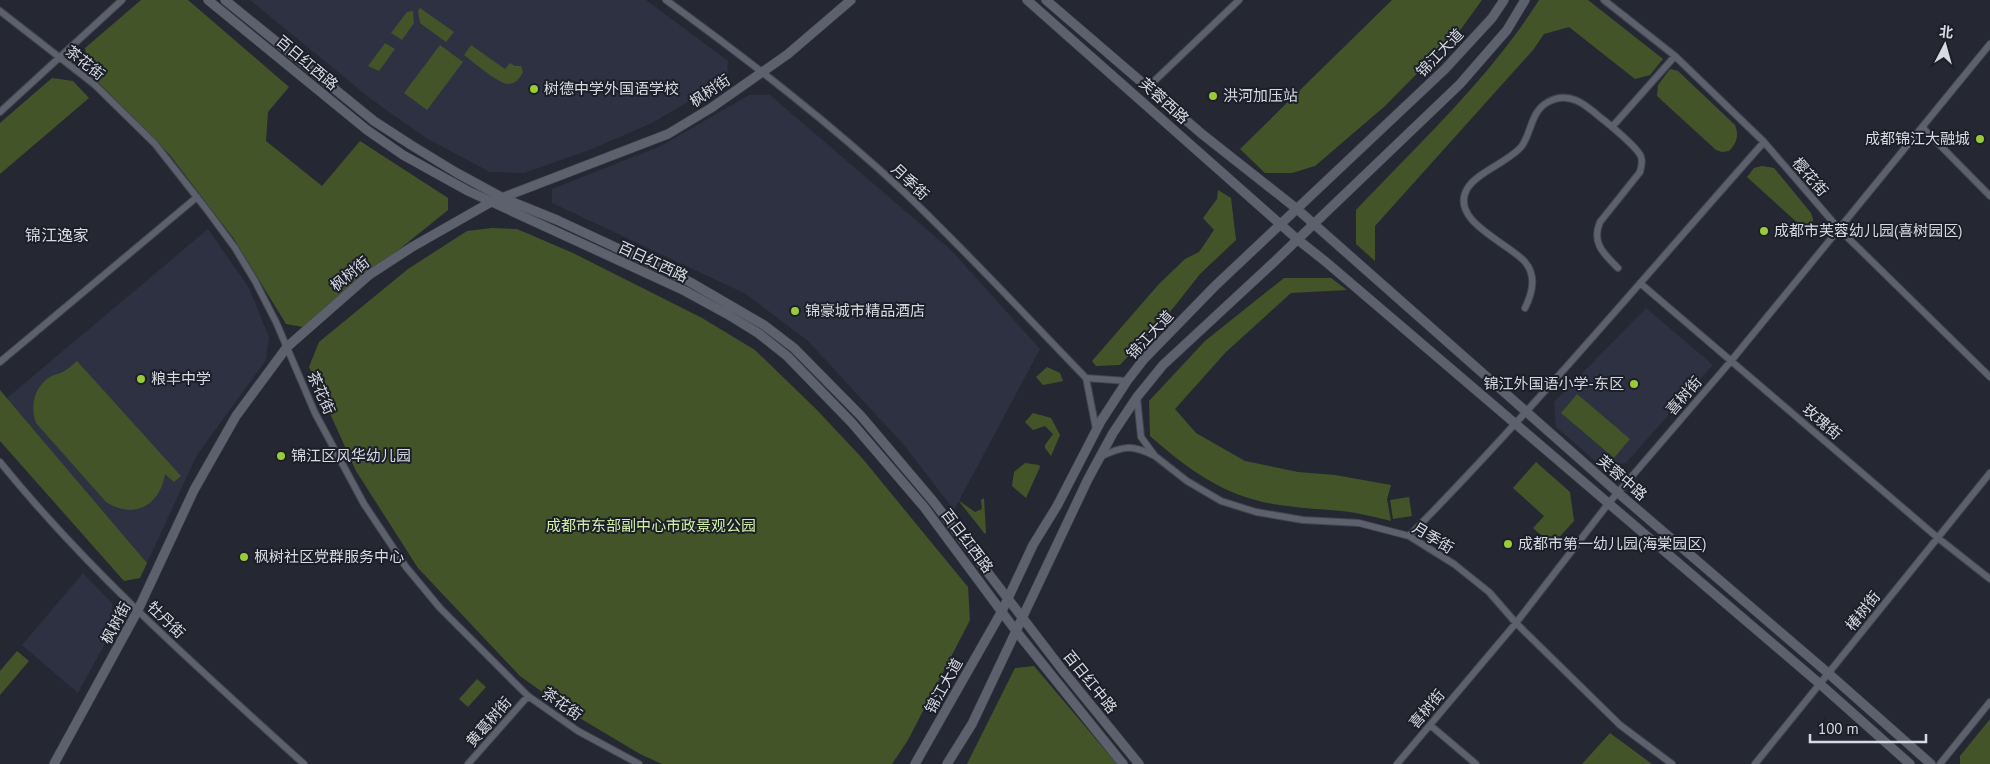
<svg xmlns="http://www.w3.org/2000/svg" width="1990" height="764" font-family="'PT Sans','Noto Sans SC',sans-serif">
  <style>
    .built { fill: #2d3142 }
    .green { fill: #435429 }
    .lines { fill: none; stroke-linecap: round; stroke-linejoin: round }
    .street-casing { stroke: #43454e; stroke-width: 8 }
    .secondary-casing { stroke: #43454e; stroke-width: 10 }
    .street { stroke: #5d616d; stroke-width: 6 }
    .secondary { stroke: #5d616d; stroke-width: 9 }
    .poi-dot { fill: #98cb37; stroke: #1c1e29; stroke-width: 2 }
    .labels { text-anchor: middle; stroke-width: 4; stroke-linejoin: round; paint-order: stroke }
    .street-label { font-size: 15px; fill: #d8dae1; stroke: #1c1e29 }
    .poi-label { font-size: 15px; fill: #d8dae1; stroke: #1c1e29; text-anchor: start }
    .park-label { font-size: 15px; fill: #d1f2a5; stroke: #1c1e29 }
    .neighbourhood-label { font-size: 16px; fill: #d8dae1; stroke: #1c1e29 }
  </style>
  <rect width="100%" height="100%" fill="#252833"/>
  <!-- built -->
  <path class="built" d="M250 0H646L728 61 727 79 652 123 592 149 524 173 490 172 426 138 371 99Z
    M749 95H770L952 251 1040 349 954 510 904 445 808 341 746 294 552 203V189L661 146Z
    M208 229 249 288 269 337 266 360 197 455 147 563 7 398Z
    M1646 308 1713 365 1626 463 1601 466 1556 427 1554 402Z
    M83 573 112 603 114 627 78 693 22 645Z"/>
  <!-- green -->
  <path class="green" d="M141 0H188L289 87 268 112 266 141 322 186 360 141 448 198V210L303 327 286 324 234 239 169 154 89 73 85 48Z
    M1392 0H1482L1461 29 1385 106 1315 166 1292 173H1265L1240 149Z
    M1539 0H1588L1663 59 1650 75 1635 79 1569 27 1544 34 1533 50 1375 226V261L1356 244V210C1419 143 1490 78 1539 0Z
    M420 8 454 32 446 42 420 23 418 11Z
    M413 11 414 23 402 40 391 33 407 12Z
    M385 43 395 49 379 71 368 66Z
    M440 45 463 62 427 110 404 93Z
    M471 45 505 69 510 63 515 66H521L523 72C520 78 516 84 508 84 499 84 472 61 464 55Z
    M1670 69 1678 71 1735 125C1739 135 1737 143 1729 151L1722 152 1716 150 1657 96 1658 85Z
    M52 78 73 81 89 98 0 174V123Z
    M1762 166 1774 168 1811 213 1813 219 1812 236 1747 177 1754 168Z
    M1218 190 1231 198 1236 240 1200 274 1174 307 1120 365 1096 366 1092 361 1159 284 1185 259 1199 252 1214 230 1203 218 1217 199Z
    M492 228 517 229 573 253 702 318 755 350 816 409 862 458 968 587 970 620 908 740 892 764H662L640 754 573 714 520 676 418 568 356 471 309 367 319 342 408 269 467 231Z
    M1284 278H1331L1347 290 1291 293 1226 352 1175 409 1196 433 1245 461 1298 472 1335 475 1391 485 1387 499 1391 521C1375 517 1359 513 1342 511 1319 509 1296 508 1273 504 1222 495 1188 469 1150 436L1149 401 1205 341Z
    M77 361 181 476 174 482 165 474C160 505 135 520 106 502L36 423C30 406 34 387 50 377 54 374 60 374 64 371 69 369 73 364 77 361Z
    M1047 367 1060 373 1063 381 1043 385 1036 377Z
    M0 390 147 563 140 578 124 581 0 441Z
    M1577 394 1630 439 1614 458 1561 413Z
    M1033 413 1051 418 1060 435 1051 456 1045 448V445L1053 434 1045 426 1033 430 1025 422Z
    M1536 462 1570 492 1574 521 1552 545 1533 528 1544 516 1513 488Z
    M1025 463 1039 465 1040 467 1026 498 1012 486 1014 472Z
    M1409 497 1412 516 1393 519 1390 500Z
    M984 498 986 532 985 534 958 500 975 512 982 509 981 500Z
    M17 651 29 661 0 695V671Z
    M1034 666 1117 764H967L1015 668Z
    M477 679 486 687 468 707 459 699Z
    M1990 719V764H1960V756Z
    M1610 733 1652 764H1582Z"/>
  <g class="lines">
    <defs>
      <path id="street" d="M666 0C748 60 829 122 904 192 967 252 1026 316 1086 378L1127 381
        M1604 0 1675 56 1764 142 1839 229 1990 377
        M0 11 95 85 155 144 207 210 235 248 255 281 276 322 315 413 364 504 406 567 440 608 528 696 578 731 639 764
        M1148 87 1239 0
        M0 112 122 0
        M1612 127 1675 56
        M1922 127 1990 196
        M1640 283 1938 538 1990 579
        M1525 308C1532 294 1537 276 1525 262 1509 243 1449 221 1467 189 1476 173 1508 162 1521 147 1532 133 1530 112 1548 102 1569 90 1586 105 1601 118 1609 124 1639 149 1641 157 1643 162 1641 168 1640 172L1600 222C1591 243 1604 254 1618 268
        M0 362 197 197
        M1086 378 1096 429
        M1137 397 1141 437 1155 456 1187 481 1221 501 1256 512 1303 520 1359 523 1409 536 1454 564 1489 592 1516 623 1620 725 1672 764
        M1100 457C1123 446 1131 444 1155 456
        M0 462C89 572 199 669 304 764
        M1409 536C1533 410 1647 274 1764 142
        M1430 725 1476 764
        M468 764 528 696
        M1397 764 1516 623 1608 504 1731 361 1990 44
        M1755 764 1990 473
        M1940 764 1990 702"/>
      <path id="secondary" d="M208 0 367 130 403 155 468 191 685 291 727 314 758 333 787 356 852 423 924 507 1016 631 1123 764
        M225 0 374 121 411 145 457 173 503 198 557 220 690 282 764 325 794 348 861 416 933 501 1064 672 1139 764
        M1027 0 1297 239 1326 262 1820 684 1910 764
        M1046 0 1202 134 1297 209 1617 492 1828 673 1931 764
        M54 764 138 610 194 490 236 416 287 347 369 275 412 247 491 202 668 134 711 108 788 54 851 0
        M915 764 1002 611 1033 545 1057 506 1101 421 1127 381 1144 359 1215 286 1445 69 1492 18 1504 0
        M947 764 972 724 1088 479 1113 433 1137 397 1163 365 1273 263 1460 84 1507 30 1525 0"/>
    </defs>
    <!-- street casing -->
    <use href="#street" class="street-casing"/>
    <!-- secondary casing -->
    <use href="#secondary" class="secondary-casing"/>
    <!-- street -->
    <use href="#street" class="street"/>
    <!-- secondary -->
    <use href="#secondary" class="secondary"/>
  </g>
  <!-- markers -->
  <g class="poi-dot">
    <circle cx="534" cy="89" r="5"/>
    <circle cx="1213" cy="96" r="5"/>
    <circle cx="1980" cy="139" r="5"/>
    <circle cx="1764" cy="231" r="5"/>
    <circle cx="795" cy="311" r="5"/>
    <circle cx="141" cy="379" r="5"/>
    <circle cx="1634" cy="384" r="5"/>
    <circle cx="281" cy="456" r="5"/>
    <circle cx="1508" cy="544" r="5"/>
    <circle cx="244" cy="557" r="5"/>
  </g>
  <g class="labels">
    <!-- street labels -->
    <g class="street-label">
      <text transform="translate(1440 53) rotate(-46)" y="5">锦江大道</text>
      <text transform="translate(85 63) rotate(38)" y="5">茶花街</text>
      <text transform="translate(307 63) rotate(40)" y="5">百日红西路</text>
      <text transform="translate(710 91) rotate(-34)" y="5">枫树街</text>
      <text transform="translate(1164 101) rotate(42)" y="5">芙蓉西路</text>
      <text transform="translate(1810 177) rotate(49)" y="5">樱花街</text>
      <text transform="translate(910 182) rotate(43)" y="5">月季街</text>
      <text transform="translate(653 262) rotate(25)" y="5">百日红西路</text>
      <text transform="translate(350 274) rotate(-39)" y="5">枫树街</text>
      <text transform="translate(1150 335) rotate(-47)" y="5">锦江大道</text>
      <text transform="translate(321 393) rotate(66)" y="5">茶花街</text>
      <text transform="translate(1684 396) rotate(-49)" y="5">喜树街</text>
      <text transform="translate(1822 422) rotate(40)" y="5">玫瑰街</text>
      <text transform="translate(1622 478) rotate(41)" y="5">芙蓉中路</text>
      <text transform="translate(1433 538) rotate(31)" y="5">月季街</text>
      <text transform="translate(967 541) rotate(53)" y="5">百日红西路</text>
      <text transform="translate(1863 611) rotate(-51)" y="5">椿树街</text>
      <text transform="translate(166 620) rotate(44)" y="5">牡丹街</text>
      <text transform="translate(116 623) rotate(-62)" y="5">枫树街</text>
      <text transform="translate(1090 682) rotate(51)" y="5">百日红中路</text>
      <text transform="translate(944 686) rotate(-61)" y="5">锦江大道</text>
      <text transform="translate(562 704) rotate(35)" y="5">茶花街</text>
      <text transform="translate(1427 709) rotate(-50)" y="5">喜树街</text>
      <text transform="translate(489 722) rotate(-49)" y="5">黄葛树街</text>
    </g>
    <!-- poi labels -->
    <g class="poi-label">
      <text x="544" y="94">树德中学外国语学校</text>
      <text x="1223" y="101">洪河加压站</text>
      <text x="1970" y="144" text-anchor="end">成都锦江大融城</text>
      <text x="1774" y="236">成都市芙蓉幼儿园(喜树园区)</text>
      <text x="805" y="316">锦豪城市精品酒店</text>
      <text x="151" y="384">粮丰中学</text>
      <text x="1624" y="389" text-anchor="end">锦江外国语小学-东区</text>
      <text x="291" y="461">锦江区风华幼儿园</text>
      <text x="1518" y="549">成都市第一幼儿园(海棠园区)</text>
      <text x="254" y="562">枫树社区党群服务中心</text>
    </g>
    <!-- park labels -->
    <g class="park-label">
      <text x="651" y="531">成都市东部副中心市政景观公园</text>
    </g>
    <!-- neighbourhood labels -->
    <g class="neighbourhood-label">
      <text x="57" y="241">锦江逸家</text>
    </g>
  </g>
  <!-- north arrow -->
  <g transform="translate(1945 45) rotate(6)" stroke="#1c1e29" stroke-width="4" paint-order="stroke">
  <path d="M0-4L9 19L0 12L-9 19Z" fill="#d8dae1"/>
  <text y="-8" font-size="14" font-weight="bold" text-anchor="middle" fill="#d8dae1">北</text>
  </g>
  <!-- scale -->
  <path d="M1810 734v8h116v-8" fill="none" stroke="#d8dae1" stroke-width="2.5"/>
  <text x="1818" y="734" font-size="15" fill="#d8dae1" stroke="#1c1e29" stroke-width="4" paint-order="stroke">100 m</text>
</svg>
